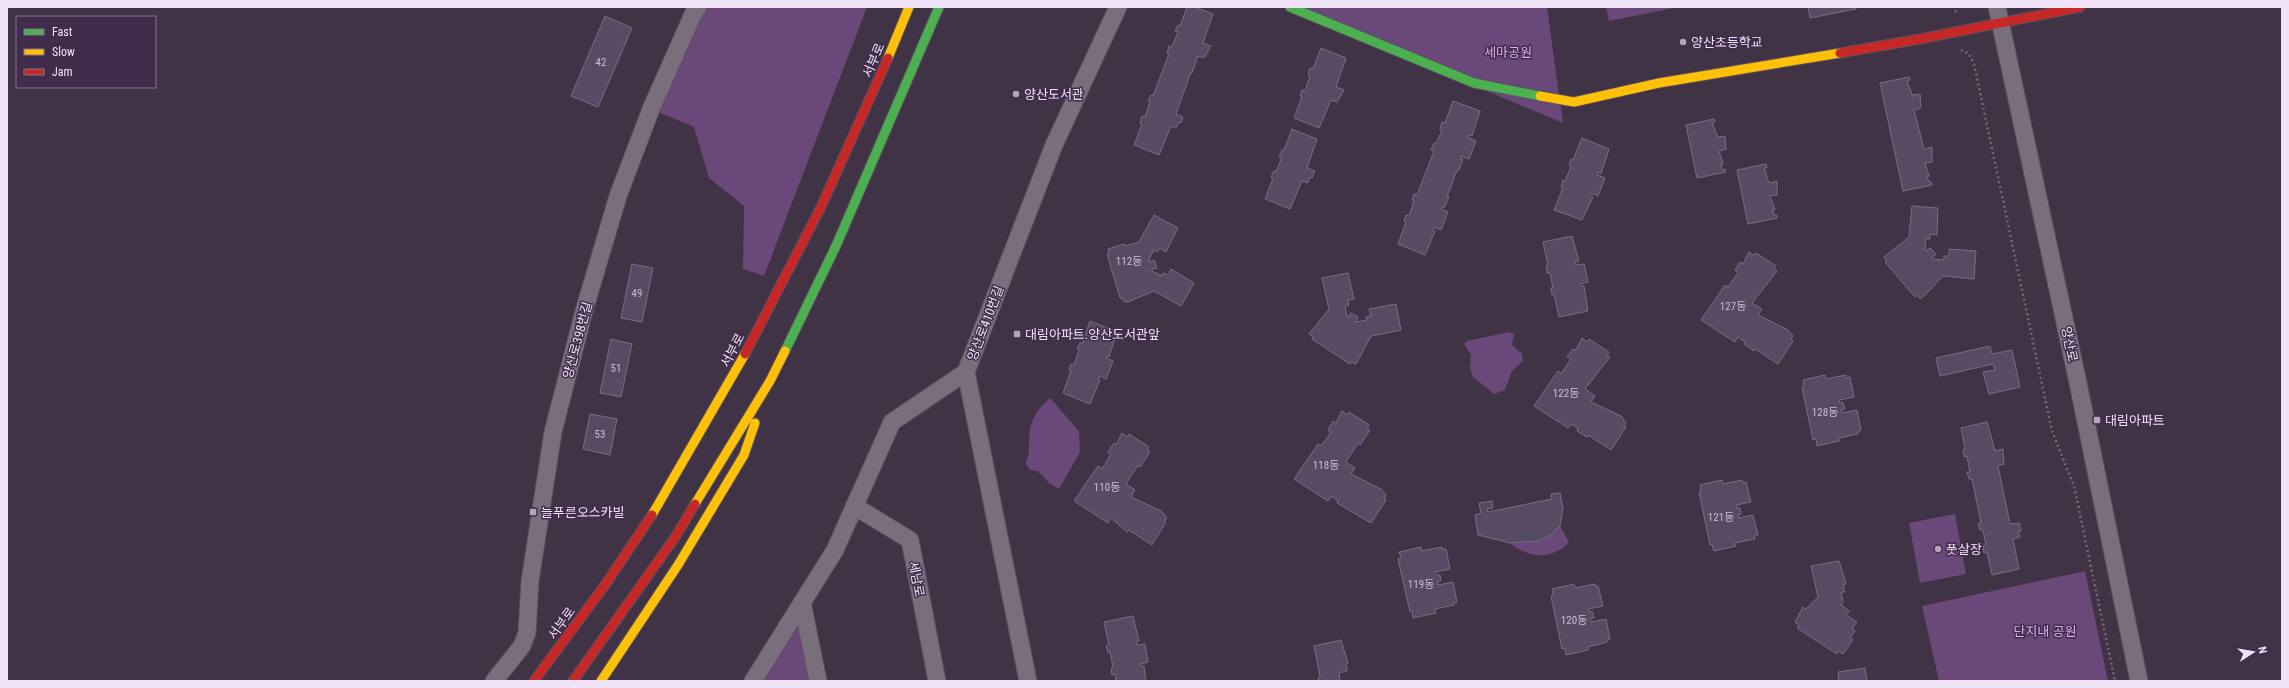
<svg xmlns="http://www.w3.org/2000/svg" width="2289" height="688" font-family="'Roboto Condensed','Noto Sans KR',sans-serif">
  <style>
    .green { fill: #6a4879 }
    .building { fill: #564a65; stroke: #766f7f }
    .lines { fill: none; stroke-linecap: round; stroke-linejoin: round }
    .street-casing { stroke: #5a505f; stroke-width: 19 }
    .fast-casing { stroke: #5a505f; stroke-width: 11 }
    .slow-casing { stroke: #5a505f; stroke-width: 11 }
    .jam-casing { stroke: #5a505f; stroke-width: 11 }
    .path { stroke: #746a77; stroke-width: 2.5; stroke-dasharray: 2 3; stroke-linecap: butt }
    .street { stroke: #786e7c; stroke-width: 17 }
    .fast { stroke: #4caf50; stroke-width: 9 }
    .slow { stroke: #ffc107; stroke-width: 9 }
    .jam { stroke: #c62828; stroke-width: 9 }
    .poi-dot { fill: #b2a5b9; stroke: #422c4c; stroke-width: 1.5 }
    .labels { text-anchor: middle; stroke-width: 3; stroke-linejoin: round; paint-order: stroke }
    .number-label { font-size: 11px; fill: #cabcd2 }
    .poi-label { font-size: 13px; fill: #f0e2f7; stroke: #422c4c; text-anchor: start }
    .park-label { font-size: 13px; fill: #deadf4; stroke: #422c4c }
    .street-label { font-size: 13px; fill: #f0e2f7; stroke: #422c4c }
  </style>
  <rect width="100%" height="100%" fill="#3f3345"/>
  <!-- green -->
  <path class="green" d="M698 7H867L764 276 743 269 744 206 709 178 694 127 651 109Z
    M1288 7H1547L1563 123Z
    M1606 7H1679L1609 21Z
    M1509 332 1514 334 1512 345 1522 354 1523 361 1512 371 1505 390 1494 394 1473 377 1470 368 1471 355 1464 344 1467 341Z
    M1050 398 1079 431 1080 452 1059 489 1049 483 1038 471 1030 470 1026 463C1026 459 1029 456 1029 451 1029 426 1030 416 1050 398Z
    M1955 514 1966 574 1920 583 1909 523Z
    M1560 526 1569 542C1552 561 1528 558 1510 543L1539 541Z
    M2085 571 2108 681H1939L1922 606Z
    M802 602 818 681H753Z"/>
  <!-- building -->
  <path class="building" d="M1187 7H1195L1213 14 1203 43 1211 46 1204 58 1198 56 1192 73 1191 72 1176 114 1183 117 1181 123 1179 122 1176 128 1171 126 1159 155 1134 145 1142 124 1140 123 1142 116 1145 117 1150 102 1148 101 1151 95 1153 96 1169 54 1167 53 1169 46 1172 47 1178 32 1175 31 1178 25 1180 26Z
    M1808 7H1856V9L1810 18Z
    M605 16 632 28 598 107 571 96Z
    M1321 48 1346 58 1336 87 1344 90 1337 102 1331 100 1319 128 1294 118 1302 97 1300 96 1302 90 1305 91 1310 76 1308 75 1310 68 1313 69Z
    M1909 77 1910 80 1907 81 1912 95 1920 94 1921 108 1914 110 1924 149 1932 147V162L1925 163 1929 176 1927 177 1929 182H1931L1932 185 1903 191 1880 83Z
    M1453 101 1480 111 1472 136 1469 135 1468 138 1476 141 1469 159 1461 156V159H1463L1459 170H1457L1447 197H1449L1444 208 1442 207 1441 209 1448 212 1441 230 1434 227 1433 230 1435 231 1425 255 1398 244 1406 222 1404 221 1406 215 1409 216 1414 201 1412 200 1414 194 1417 195 1434 151 1431 150 1434 143 1436 144 1442 130 1440 129 1442 122 1445 123Z
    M1714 119 1715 122 1712 123 1718 137 1725 136 1726 149 1719 151 1723 164H1721L1722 170 1725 169 1726 172 1697 178 1686 125Z
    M1292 129 1317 139 1307 168 1315 171 1312 178 1310 177 1308 183 1302 181 1290 209 1265 199 1273 178 1271 177 1274 171 1276 172 1282 157 1279 156 1282 150H1284Z
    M1582 138 1609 149 1601 174 1598 172 1597 175 1605 178 1598 196 1590 193 1589 195 1593 197 1582 220 1554 210 1563 188 1561 187 1563 180 1565 181 1571 167 1569 166 1571 159 1573 160Z
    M1766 164 1767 168H1764L1769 183 1777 181V195L1770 196 1775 210H1772L1774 215H1777V218L1748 224 1737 170Z
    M1912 206 1938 208 1937 235 1930 234V239H1926L1925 249 1926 251 1930 248 1936 254 1932 257 1933 259 1944 260V256H1949V249L1976 251 1974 279 1943 276 1924 296 1920 299 1917 295 1915 297 1885 262 1887 261 1884 257 1909 237Z
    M1154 215 1178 228 1166 252 1160 248 1157 252 1154 250 1149 259 1150 262 1154 260 1157 268 1152 269V271L1162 276 1163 273 1168 275 1171 269 1194 283 1181 306 1154 291 1128 302H1124L1122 298H1120L1107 254H1109L1108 249 1124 244 1125 246 1139 242Z
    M1572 236 1579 261 1575 262 1576 265 1584 264 1588 282 1580 284 1581 286H1584L1588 311 1559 317 1554 294 1552 295 1551 288H1553L1550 273H1547L1546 266 1548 265 1543 242Z
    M1749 252 1754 255 1756 253 1776 266 1774 269 1777 271 1752 303 1762 309 1758 315 1788 330 1793 336 1791 339 1793 341 1778 364 1755 349 1754 351 1744 344 1745 342 1738 337 1735 342 1701 320 1725 285 1728 287 1738 273 1735 270 1740 262 1743 264Z
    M632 264 653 268 642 322 621 318Z
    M1348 273 1354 299 1348 300 1349 305 1345 306 1347 316 1349 317 1351 313 1358 317 1356 322 1367 320 1366 317 1371 316 1369 309 1396 304 1401 330 1371 336 1356 364 1351 362 1350 364 1312 339 1313 337 1309 334 1329 309 1322 278Z
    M1090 321 1117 332 1109 357 1107 356 1106 358 1113 361 1106 379 1099 376 1098 379 1100 380 1090 404 1063 393 1071 371 1069 370 1071 364 1074 365 1079 350 1077 349 1080 343 1082 344Z
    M1582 338 1587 342 1589 339 1609 352 1607 355 1610 357 1585 389 1595 396 1591 402 1621 416 1626 423 1624 426 1626 427 1611 450 1588 435 1587 437 1577 431 1578 428 1571 424 1568 428 1534 406 1558 371 1561 374 1571 359 1567 357 1573 349 1576 350Z
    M611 339 632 344 621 397 600 393Z
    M1990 346 1992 354 2012 350 2020 387 1989 394 1983 372 1995 370 1993 364 1940 376 1936 358Z
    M1825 375 1826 379 1846 375V378L1850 377 1854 397 1839 400 1840 403H1843L1845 409 1841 410 1842 413 1857 410 1861 430 1858 431V434L1839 438V441L1817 446 1816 439 1813 440 1802 387 1804 386 1803 380Z
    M1342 411 1347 415 1349 412 1369 425 1367 428 1370 430 1360 445 1358 443 1346 462 1355 468 1351 474 1381 489 1386 495 1384 499 1386 500 1371 523 1337 503 1338 501 1331 496 1328 501 1294 479 1318 444 1321 446 1331 432 1328 430 1333 421 1336 423Z
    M590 414 617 419 610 455 583 449Z
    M1987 422 1995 451 2003 449 2004 464 1998 466 2010 524 2019 523 2021 531H2018L2020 537 2013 539 2019 569 1992 575 1987 552 1984 553 1983 546 1986 545 1983 530H1980L1978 524 1981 523 1972 479H1969L1967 472H1970L1967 456 1964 457 1963 450 1965 449 1961 428Z
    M1122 433 1127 437 1129 434 1149 447 1147 450 1150 452 1140 467 1138 465 1126 484 1135 490 1131 497 1161 511 1167 518 1164 521 1166 522 1152 545 1129 530 1127 532 1111 518 1108 523 1074 501 1098 466 1102 469 1111 454 1108 452 1114 443 1116 445Z
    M1722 480 1723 484 1742 480 1743 483 1746 482 1751 502 1736 505 1737 508H1740L1741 514 1738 515 1739 518 1753 515 1758 535 1754 536 1755 539 1735 543 1736 546 1714 551 1712 545H1710L1699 492H1701L1700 485Z
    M1560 493 1563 508 1560 526 1552 534 1539 541 1510 543 1478 535 1475 515 1481 513 1479 503 1492 501 1493 508 1487 509 1488 512 1552 499 1551 494Z
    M1421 547 1422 551 1442 547V549H1446L1450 569 1435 572 1436 575H1440L1441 581 1437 582 1438 585 1453 582 1457 602 1454 603V605L1435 609 1436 613 1413 618 1412 611 1410 612 1398 559 1401 558 1399 552Z
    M1839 561 1846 584 1843 585 1845 592H1841L1843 602 1841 605 1849 611 1846 615 1857 622 1852 629 1855 631 1850 638 1853 640 1843 654 1838 651 1837 654 1797 628 1799 625 1795 622 1803 607 1806 609 1818 597 1811 566Z
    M1574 584 1575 588 1595 584V586H1598L1603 606 1588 609 1589 612 1592 611 1594 618H1590L1591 622 1606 619 1610 639 1607 640V642L1588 647V650L1566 655 1565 648 1562 649 1551 596 1553 595 1552 589Z
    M1133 616 1139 641 1136 642 1137 645 1145 644 1148 662 1140 664 1141 666H1144L1146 681H1116L1115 674 1112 675 1111 668 1113 667 1110 652 1108 653 1106 646 1109 645 1104 622Z
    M1341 640 1348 663 1346 664 1347 671 1339 673 1340 681H1317L1320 676 1314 646Z
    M1865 668 1867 681H1839L1838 672Z"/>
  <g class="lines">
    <defs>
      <path id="street" d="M1997 7 2078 383 2139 681
        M854 506 910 540 937 681
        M802 602 818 681
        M494 681 522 646 527 633 530 581 553 432 584 311 618 196 651 109 694 12 698 7
        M753 681 835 550 892 422 966 372
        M1028 681 966 372 1054 145 1118 7"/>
      <path id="fast" d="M1290 7 1474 83 1540 96
        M785 351 836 246 939 7"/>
      <path id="slow" d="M888 58 909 7
        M1540 96 1574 102 1659 83 1840 53
        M695 504 770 381 785 351
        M652 515 745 354
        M601 681 678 565 744 455 755 423"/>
      <path id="jam" d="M1840 53 1920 39 2080 7
        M745 354 821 207 888 58
        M534 681 605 585 652 515
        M573 681 676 536 695 504"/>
    </defs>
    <!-- street casing -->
    <use href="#street" class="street-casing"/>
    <!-- fast casing -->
    <use href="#fast" class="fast-casing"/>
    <!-- slow casing -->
    <use href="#slow" class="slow-casing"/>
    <!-- jam casing -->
    <use href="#jam" class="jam-casing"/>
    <!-- path -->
    <path class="path" d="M1955 12 1958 7
      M1961 50 1969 54 1974 64 2052 431 2074 486 2115 681"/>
    <!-- street -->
    <use href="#street" class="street"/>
    <!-- fast -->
    <use href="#fast" class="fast"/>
    <!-- slow -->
    <use href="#slow" class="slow"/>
    <!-- jam -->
    <use href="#jam" class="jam"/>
  </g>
  <!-- markers -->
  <g class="poi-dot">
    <circle cx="1683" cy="42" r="4"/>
    <circle cx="1016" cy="94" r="4"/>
    <rect x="1013" y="330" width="8" height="8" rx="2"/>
    <rect x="2093" y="416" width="8" height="8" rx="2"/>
    <rect x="529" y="508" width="8" height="8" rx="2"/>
    <circle cx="1938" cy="549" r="4"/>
  </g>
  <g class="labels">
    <!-- number labels -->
    <g class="number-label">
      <text x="601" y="66">42</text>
      <text x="1129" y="265">112동</text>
      <text x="637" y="297">49</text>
      <text x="1733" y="310">127동</text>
      <text x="616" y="372">51</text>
      <text x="1566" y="397">122동</text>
      <text x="1825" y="416">128동</text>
      <text x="600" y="438">53</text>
      <text x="1326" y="469">118동</text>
      <text x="1107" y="491">110동</text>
      <text x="1721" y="521">121동</text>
      <text x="1421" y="588">119동</text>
      <text x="1574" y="624">120동</text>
    </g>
    <!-- poi labels -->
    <g class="poi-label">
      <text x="1691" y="47">양산초등학교</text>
      <text x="1024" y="99">양산도서관</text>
      <text x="1025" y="339">대림아파트.양산도서관앞</text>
      <text x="2105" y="425">대림아파트</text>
      <text x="541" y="517">늘푸른오스카빌</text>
      <text x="1946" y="554">풋살장</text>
    </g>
    <!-- park labels -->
    <g class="park-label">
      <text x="1508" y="57">세마공원</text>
      <text x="2045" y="636">단지내 공원</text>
    </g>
    <!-- street labels -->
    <g class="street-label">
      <text transform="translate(873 60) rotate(-67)" y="5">서부로</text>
      <text transform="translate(985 323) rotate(-69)" y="5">양산로410번길</text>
      <text transform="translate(577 340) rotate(-75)" y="5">양산로398번길</text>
      <text transform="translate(2070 344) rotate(78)" y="5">양산로</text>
      <text transform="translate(732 350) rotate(-62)" y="5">서부로</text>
      <text transform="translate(917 579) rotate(79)" y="5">세남로</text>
      <text transform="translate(561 623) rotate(-54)" y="5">서부로</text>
    </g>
  </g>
  <!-- border -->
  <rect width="2289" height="688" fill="none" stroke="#f0e2f7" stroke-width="16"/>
  <!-- legend -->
  <rect x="16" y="16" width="140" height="72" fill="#422c4c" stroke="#887590"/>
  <rect x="24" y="29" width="20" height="6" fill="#4caf50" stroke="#887590"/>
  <text x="52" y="36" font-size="12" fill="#f0e2f7">Fast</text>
  <rect x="24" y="49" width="20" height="6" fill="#ffc107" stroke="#887590"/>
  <text x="52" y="56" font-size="12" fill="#f0e2f7">Slow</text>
  <rect x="24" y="69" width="20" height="6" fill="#c62828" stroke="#887590"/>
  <text x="52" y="76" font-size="12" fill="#f0e2f7">Jam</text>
  <!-- north arrow -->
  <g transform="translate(2253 652) rotate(78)" stroke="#422c4c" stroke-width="3" paint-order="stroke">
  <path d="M0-3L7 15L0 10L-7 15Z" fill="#f0e2f7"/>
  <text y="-6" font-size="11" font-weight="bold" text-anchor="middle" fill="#f0e2f7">N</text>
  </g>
</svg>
